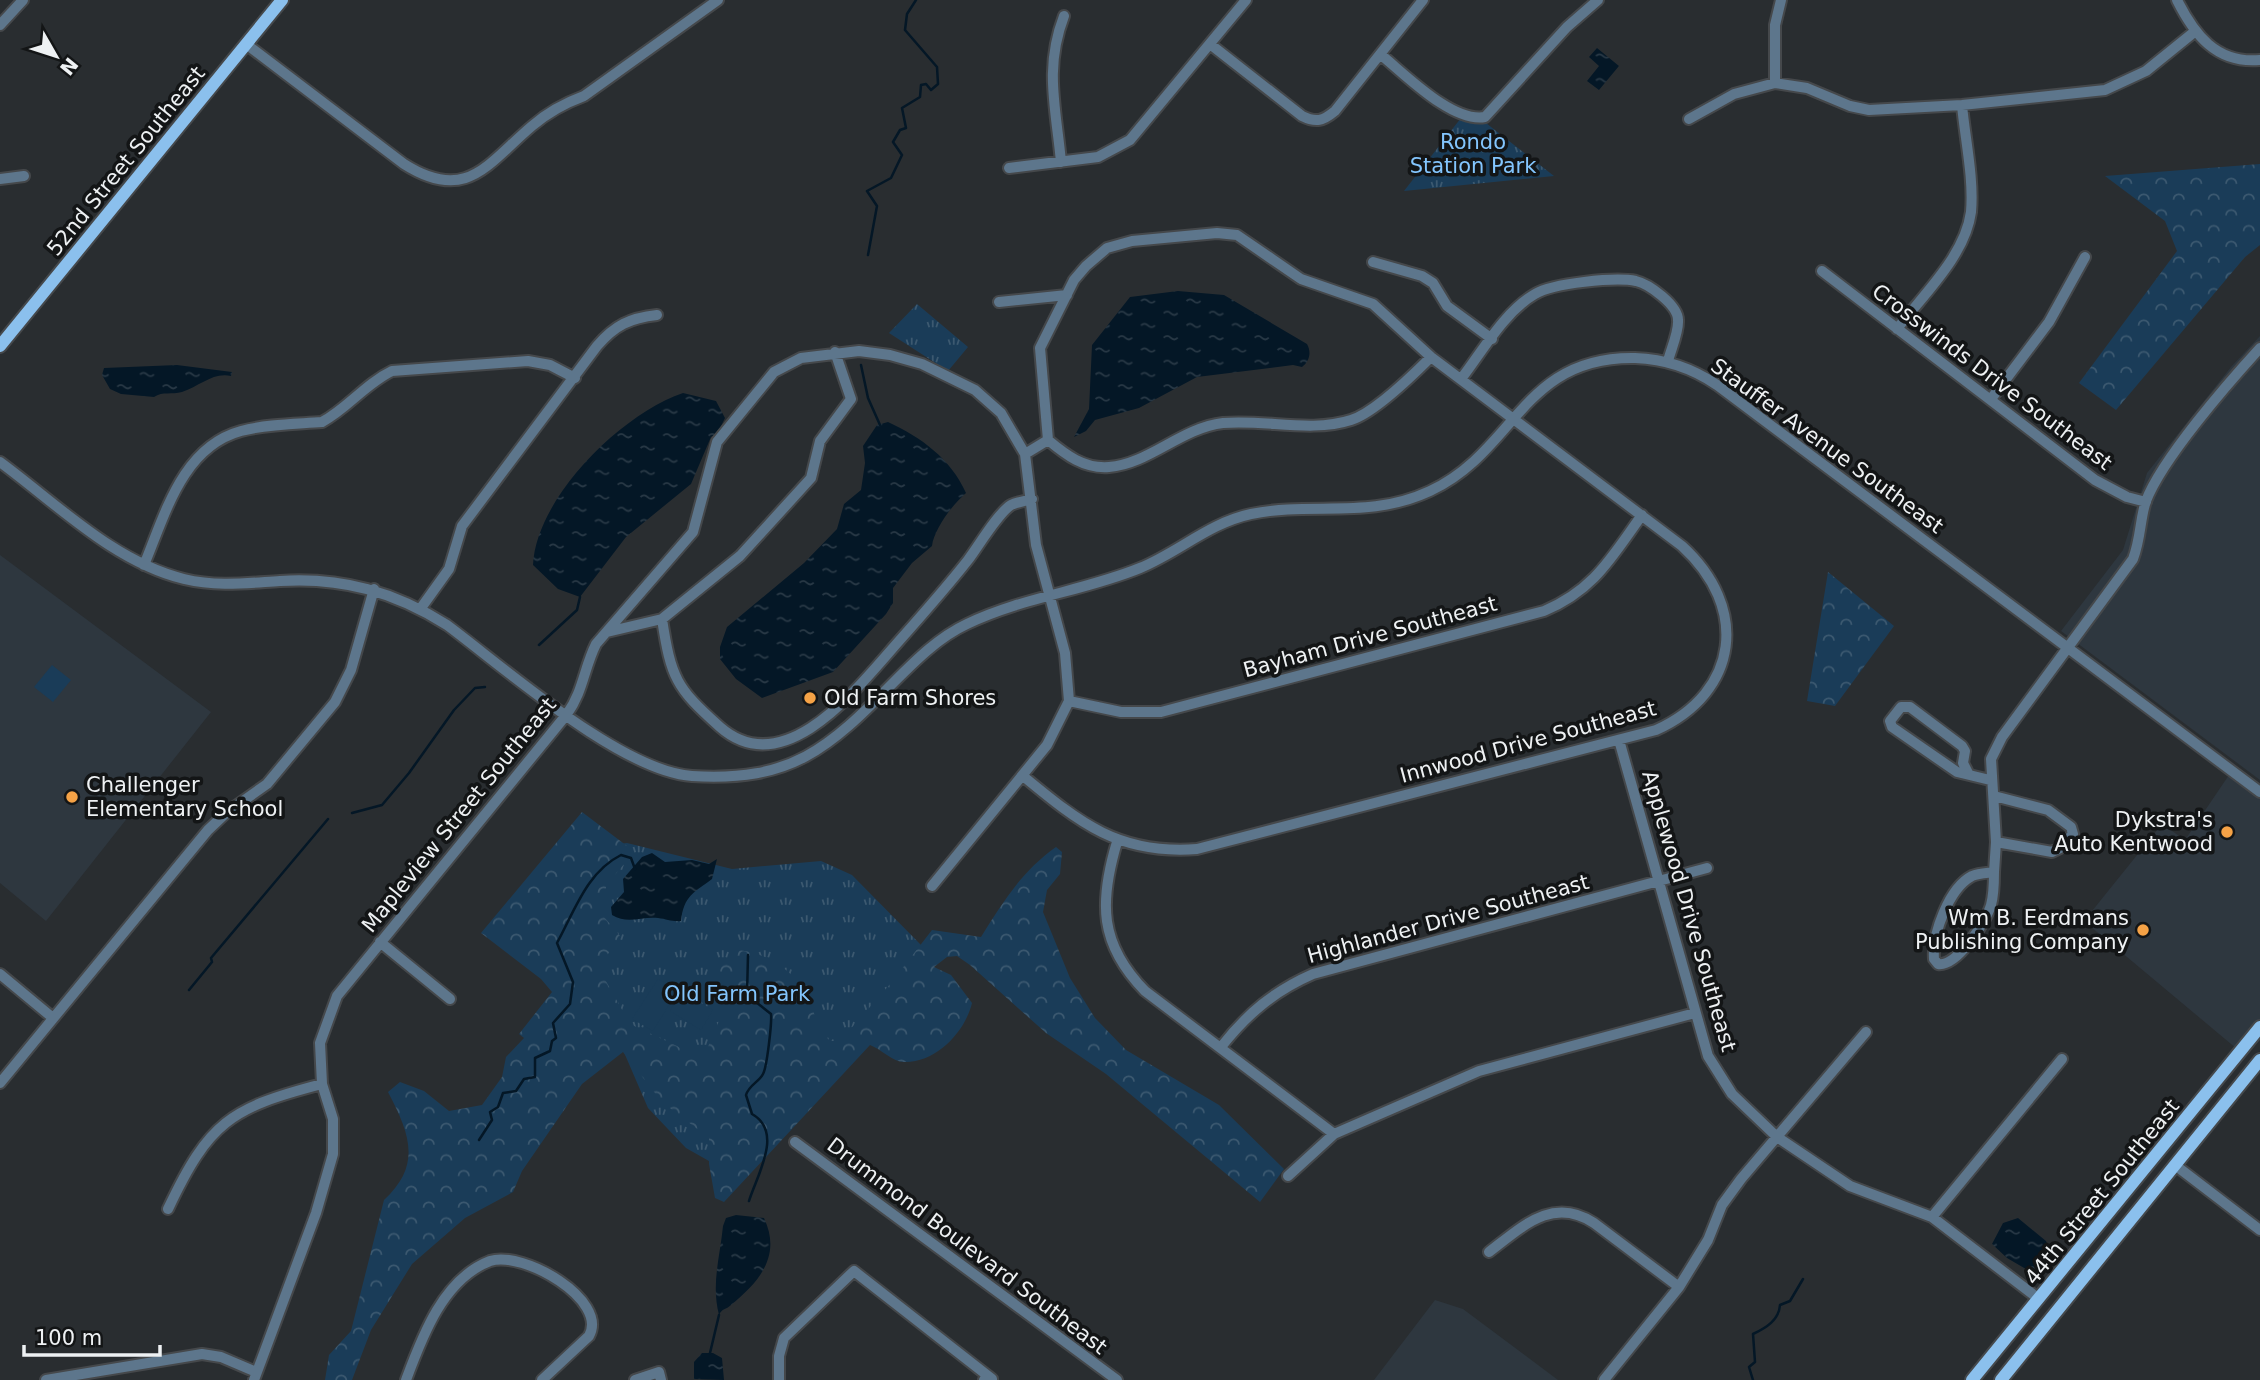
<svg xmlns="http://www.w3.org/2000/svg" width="2260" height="1380" font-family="'DejaVu Sans',sans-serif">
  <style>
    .built { fill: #2e373f }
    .grass { fill: url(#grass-tufts) }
    .forest { fill: url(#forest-crowns) }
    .pitch { fill: #1a3c58 }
    .water { fill: url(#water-ripples) }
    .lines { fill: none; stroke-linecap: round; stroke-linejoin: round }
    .stream { stroke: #041726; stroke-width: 2.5 }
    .minor-casing { stroke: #45484b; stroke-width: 14 }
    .major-casing { stroke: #45484b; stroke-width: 16 }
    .minor { stroke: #5d768c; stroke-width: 10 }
    .major { stroke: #8bc0ed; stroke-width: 12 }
    .poi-dot { fill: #f5a246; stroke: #131516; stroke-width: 2.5 }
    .labels { text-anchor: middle; stroke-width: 7; stroke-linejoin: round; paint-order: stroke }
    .park-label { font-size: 21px; fill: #83c5fd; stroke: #131516 }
    .street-label { font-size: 21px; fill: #eef1f3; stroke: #131516 }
    .poi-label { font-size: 21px; fill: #eef1f3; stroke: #131516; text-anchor: start }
  </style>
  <defs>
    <pattern id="grass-tufts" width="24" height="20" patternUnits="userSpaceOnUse" patternTransform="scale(1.75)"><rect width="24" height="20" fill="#1a3c58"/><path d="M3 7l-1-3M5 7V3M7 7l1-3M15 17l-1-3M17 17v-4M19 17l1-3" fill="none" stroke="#3c5970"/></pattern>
    <pattern id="forest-crowns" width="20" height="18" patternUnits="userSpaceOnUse" patternTransform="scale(1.75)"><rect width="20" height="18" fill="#1a3c58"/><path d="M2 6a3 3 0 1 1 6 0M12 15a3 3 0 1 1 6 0" fill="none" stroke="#3c5970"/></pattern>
    <pattern id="water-ripples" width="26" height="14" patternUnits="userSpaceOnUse" patternTransform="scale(1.75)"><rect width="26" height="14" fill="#041726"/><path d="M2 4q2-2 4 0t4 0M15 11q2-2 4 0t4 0" fill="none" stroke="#293946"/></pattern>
  </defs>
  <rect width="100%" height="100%" fill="#292d30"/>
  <!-- built -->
  <path class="built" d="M2260 336V780L2061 631 2123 550 2147 473 2231 367Z
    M0 555 211 712 46 921 0 883Z
    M2229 775 2260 799V1020L2237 1049 2084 921 2162 824 2185 840Z
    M1435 1300 1463 1309 1558 1380H1374Z"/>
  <!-- grass -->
  <path class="grass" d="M1468 109 1554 176 1404 191Z
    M917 304 968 347 948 371 889 333Z
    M627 843 732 869 821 861 852 875 921 945 856 1047 739 1178 686 1148 648 1108 601 999 542 878 588 848Z"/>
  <!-- forest -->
  <path class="forest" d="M2260 164V245L2245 257 2116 410 2079 383 2177 251 2165 221 2105 176Z
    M1828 572 1894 626 1835 706 1807 701Z
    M582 812 631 849 625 863 607 884 599 911 621 937 598 967 630 1024 677 1046 701 1063 722 1014C714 988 713 968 736 950 761 951 787 966 802 987 815 1005 812 1022 830 1041H840L891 983 932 930 981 937C1003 902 1022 871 1056 847L1062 852 1060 874 1047 890 1043 912 1070 978 1095 1018 1126 1050 1219 1105 1284 1169 1260 1202 1106 1074 1046 1033 970 965 957 956 947 957 934 967 951 975 972 1003C965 1032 936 1063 904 1062 893 1062 881 1049 870 1045L724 1202 715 1198 709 1164V1138L662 1102 623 1052 582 1084 522 1171 513 1192 465 1218 412 1264 371 1330 352 1380H325L329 1355 351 1331 384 1200C422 1165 410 1134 388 1092L400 1082 424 1091 449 1111 482 1105 502 1077 506 1057 524 1038 519 1034 552 992 541 979 481 933Z"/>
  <!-- pitch -->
  <path class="pitch" d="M52 665 71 680 53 702 34 687Z
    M658 979 678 990 653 1031 632 1019Z
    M681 991 713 1010 701 1030 670 1011Z"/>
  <!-- water -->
  <path class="water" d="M1597 48 1619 66 1599 90 1587 81 1599 66 1589 57Z
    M1178 291 1224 295 1307 344C1312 353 1309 362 1302 367L1293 365 1197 377 1139 408 1095 420 1086 431 1074 437 1089 409 1092 345 1130 297Z
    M177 365 232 372 231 376C213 372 200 386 182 392 172 395 163 391 154 397L121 394 110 389 102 375 104 368Z
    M683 393 716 401 725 418 718 432 711 437 691 484 626 537 580 597 558 589 533 565C536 498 621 414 683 393Z
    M888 422C921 437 951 459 966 493 953 504 934 529 932 546L912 563 893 588V603L886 614 833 672 762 698 736 679 720 659V647L727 627 804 563 837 529 844 504 861 490 865 463 863 446 877 425Z
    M652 853 665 862 692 860 709 864 717 859 712 879C694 893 684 895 681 921 672 922 667 919 658 918 642 916 628 925 612 915L611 907 624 892 623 879 642 857Z
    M736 1215 764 1218C782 1256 759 1282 731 1305 726 1310 722 1308 719 1315 711 1284 720 1257 723 1226L726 1218Z
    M2018 1218 2046 1241 2050 1251 2045 1264 2031 1272 2007 1258 1992 1244 2003 1223Z
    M702 1353H713L722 1358 724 1380 694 1379V1362Z"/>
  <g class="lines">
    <!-- stream -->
    <path class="stream" d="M868 255 877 206 867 191 891 178 902 155 893 142 900 130 906 128 902 108 920 97 921 85 926 84 931 90 938 84 937 67 905 30 907 14 916 0
      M861 365 868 398 880 425
      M539 645 577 610 580 597
      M352 813 382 805 409 773 454 710 475 688 485 687
      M748 955 747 995 771 1014C772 1022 767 1067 763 1074 759 1082 749 1085 746 1095L752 1114C784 1132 757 1175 749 1201
      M189 990 212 962 211 958 328 819
      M479 1140 492 1120 490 1112 498 1107 503 1093 516 1091 524 1079 535 1077V1058L550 1051 552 1041 556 1038 553 1023 570 1004 573 982 557 943C575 910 587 872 621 855L631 858 635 869
      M710 1353 719 1315
      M1753 1380 1749 1367 1755 1362 1753 1334C1766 1328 1779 1320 1780 1305L1790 1301 1803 1279"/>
    <defs>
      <path id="minor" d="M2177 0C2194 34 2216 64 2260 60
        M0 25 23 0
        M246 44 404 164C467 204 488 163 532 126 547 113 565 103 584 96L718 0
        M1210 44 1302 116C1316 123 1323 121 1335 111L1423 0
        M1380 54C1405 74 1452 123 1485 117L1567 27 1598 0
        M1775 83V25L1781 0
        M1689 119 1734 94 1775 83 1807 88 1850 106 1869 110 1962 105 2105 90 2146 71 2193 33
        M1061 162C1056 108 1044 68 1064 16
        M1009 168 1098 157 1130 140 1246 0
        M0 179 24 176
        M1373 262 1422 276 1433 283 1447 306 1492 339
        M1822 271 2095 480 2127 497 2146 502
        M999 302 1067 295
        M1897 329C1923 295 1965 256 1971 212 1974 178 1965 139 1962 105
        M1461 379C1482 352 1504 312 1535 294 1553 283 1615 277 1636 281 1649 284 1678 305 1678 320 1679 332 1671 349 1668 361
        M1991 399 2049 322 2085 257
        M1048 440C1066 455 1084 469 1109 467 1149 464 1181 428 1223 423 1265 419 1311 433 1351 420 1374 413 1414 374 1431 357
        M1025 454 1048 440
        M0 462C57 504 114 562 184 579 217 587 247 583 280 581 342 577 395 592 447 625 506 669 621 771 692 776 792 782 828 749 894 682 916 660 939 637 967 624 1023 597 1084 591 1140 568 1179 552 1209 523 1251 514 1313 501 1368 520 1430 491 1516 451 1522 356 1635 358 1664 359 1692 368 1717 385L2260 792
        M144 565C165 515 182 447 241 431 267 424 296 424 322 422 348 408 365 384 392 371L528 361 550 365 575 378
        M421 608 449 569 462 526 597 346C615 325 630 318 657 315
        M662 619C671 678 676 688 720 727 785 784 859 686 899 641 923 614 946 588 968 560 978 547 998 513 1011 505 1017 502 1025 501 1032 499
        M607 632 662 619 740 556 811 478 820 441 851 399 835 352
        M1069 701 1121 712H1161L1544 611C1594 590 1611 558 1642 515
        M1619 740 1708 1056 1732 1094 1777 1137 1850 1186 1932 1217 2039 1299
        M1968 773 1963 763 1965 751 1962 746 1910 707H1901L1890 721 1892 727 1957 772 1990 780
        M1023 776C1080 823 1119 855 1197 849L1656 730C1740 692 1749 607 1682 546L1431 357 1373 304 1301 279 1237 235 1217 233 1132 241 1107 248 1086 266 1074 280 1040 348 1048 440
        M1994 796 2048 810 2071 827 2073 834 2060 848 2052 852 1996 842
        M1117 842C1099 902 1099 944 1145 991L1334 1134
        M1994 872 1996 842 1991 759 2002 737 2133 559C2141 538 2140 518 2146 501 2162 459 2228 383 2260 348
        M1994 872C1994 883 1994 894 1991 905 1986 922 1957 967 1938 964L1934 959C1932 934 1949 888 1972 876 1979 873 1987 873 1994 872Z
        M380 942 450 999
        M0 974 53 1018
        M1221 1047C1247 1014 1274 991 1313 974L1707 868
        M0 1083 208 830 226 813 267 784 335 702 351 670 374 589
        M795 1142 1117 1380
        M2175 1165 2260 1230
        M1288 1176 1334 1134 1479 1071 1695 1013
        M168 1209C209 1122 230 1108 322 1084
        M1932 1217 2062 1059
        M1489 1252C1523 1226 1553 1196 1594 1223L1679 1287
        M46 1380 202 1354 221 1357 256 1372
        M254 1380 316 1213 333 1154V1119L322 1084 320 1043 337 996 567 714C583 692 584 668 596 644L693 532 717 442 774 372 801 358 859 351 890 355 922 364 975 390 1001 413 1025 454 1036 545 1065 653 1069 701 1047 745 932 886
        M406 1380C422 1337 443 1279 490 1261 523 1250 609 1300 589 1336L542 1380
        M635 1380 659 1372 661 1380
        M779 1380V1356L784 1338 854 1271 992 1379 984 1380
        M1604 1380 1679 1287 1708 1240 1722 1205 1741 1179 1866 1032"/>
      <path id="major" d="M0 346 282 0
        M1972 1380 2260 1027
        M2001 1380 2260 1060"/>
    </defs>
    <!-- minor casing -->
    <use href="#minor" class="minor-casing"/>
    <!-- major casing -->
    <use href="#major" class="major-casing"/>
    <!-- minor -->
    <use href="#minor" class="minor"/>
    <!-- major -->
    <use href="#major" class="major"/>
  </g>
  <!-- markers -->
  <g class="poi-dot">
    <circle cx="810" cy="698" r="7"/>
    <circle cx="72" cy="797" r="7"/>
    <circle cx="2227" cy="832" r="7"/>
    <circle cx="2143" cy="930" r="7"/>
  </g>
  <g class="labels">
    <!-- park labels -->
    <g class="park-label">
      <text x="1473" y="149">Rondo<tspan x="1473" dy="24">Station Park</tspan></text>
      <text x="737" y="1001">Old Farm Park</text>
    </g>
    <!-- street labels -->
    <g class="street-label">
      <text transform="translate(126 161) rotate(-51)" y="7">52nd Street Southeast</text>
      <text transform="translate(1992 377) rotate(37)" y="7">Crosswinds Drive Southeast</text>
      <text transform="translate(1827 446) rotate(36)" y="7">Stauffer Avenue Southeast</text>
      <text transform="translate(1370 637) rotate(-15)" y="7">Bayham Drive Southeast</text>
      <text transform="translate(1528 742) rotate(-15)" y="7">Innwood Drive Southeast</text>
      <text transform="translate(459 815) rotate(-51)" y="7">Mapleview Street Southeast</text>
      <text transform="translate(1689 911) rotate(74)" y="7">Applewood Drive Southeast</text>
      <text transform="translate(1448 919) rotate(-15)" y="7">Highlander Drive Southeast</text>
      <text transform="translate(2102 1192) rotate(-51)" y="7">44th Street Southeast</text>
      <text transform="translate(967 1246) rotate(37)" y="7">Drummond Boulevard Southeast</text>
    </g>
    <!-- poi labels -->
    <g class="poi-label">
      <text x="824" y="705">Old Farm Shores</text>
      <text x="86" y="792">Challenger<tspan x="86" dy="24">Elementary School</tspan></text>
      <text x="2213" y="827" text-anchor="end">Dykstra's<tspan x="2213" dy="24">Auto Kentwood</tspan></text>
      <text x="2129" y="925" text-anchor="end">Wm B. Eerdmans<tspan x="2129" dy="24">Publishing Company</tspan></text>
    </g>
  </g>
  <!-- north arrow -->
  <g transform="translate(56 56) rotate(129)" stroke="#131516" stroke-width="5" paint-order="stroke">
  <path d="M0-5L12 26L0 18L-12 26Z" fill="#eef1f3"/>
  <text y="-10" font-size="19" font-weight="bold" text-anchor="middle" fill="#eef1f3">N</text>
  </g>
  <!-- scale -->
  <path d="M24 1345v10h136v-10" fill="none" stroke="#eef1f3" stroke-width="3.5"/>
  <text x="35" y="1345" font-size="21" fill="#eef1f3" stroke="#131516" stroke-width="5" paint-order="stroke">100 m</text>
</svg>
